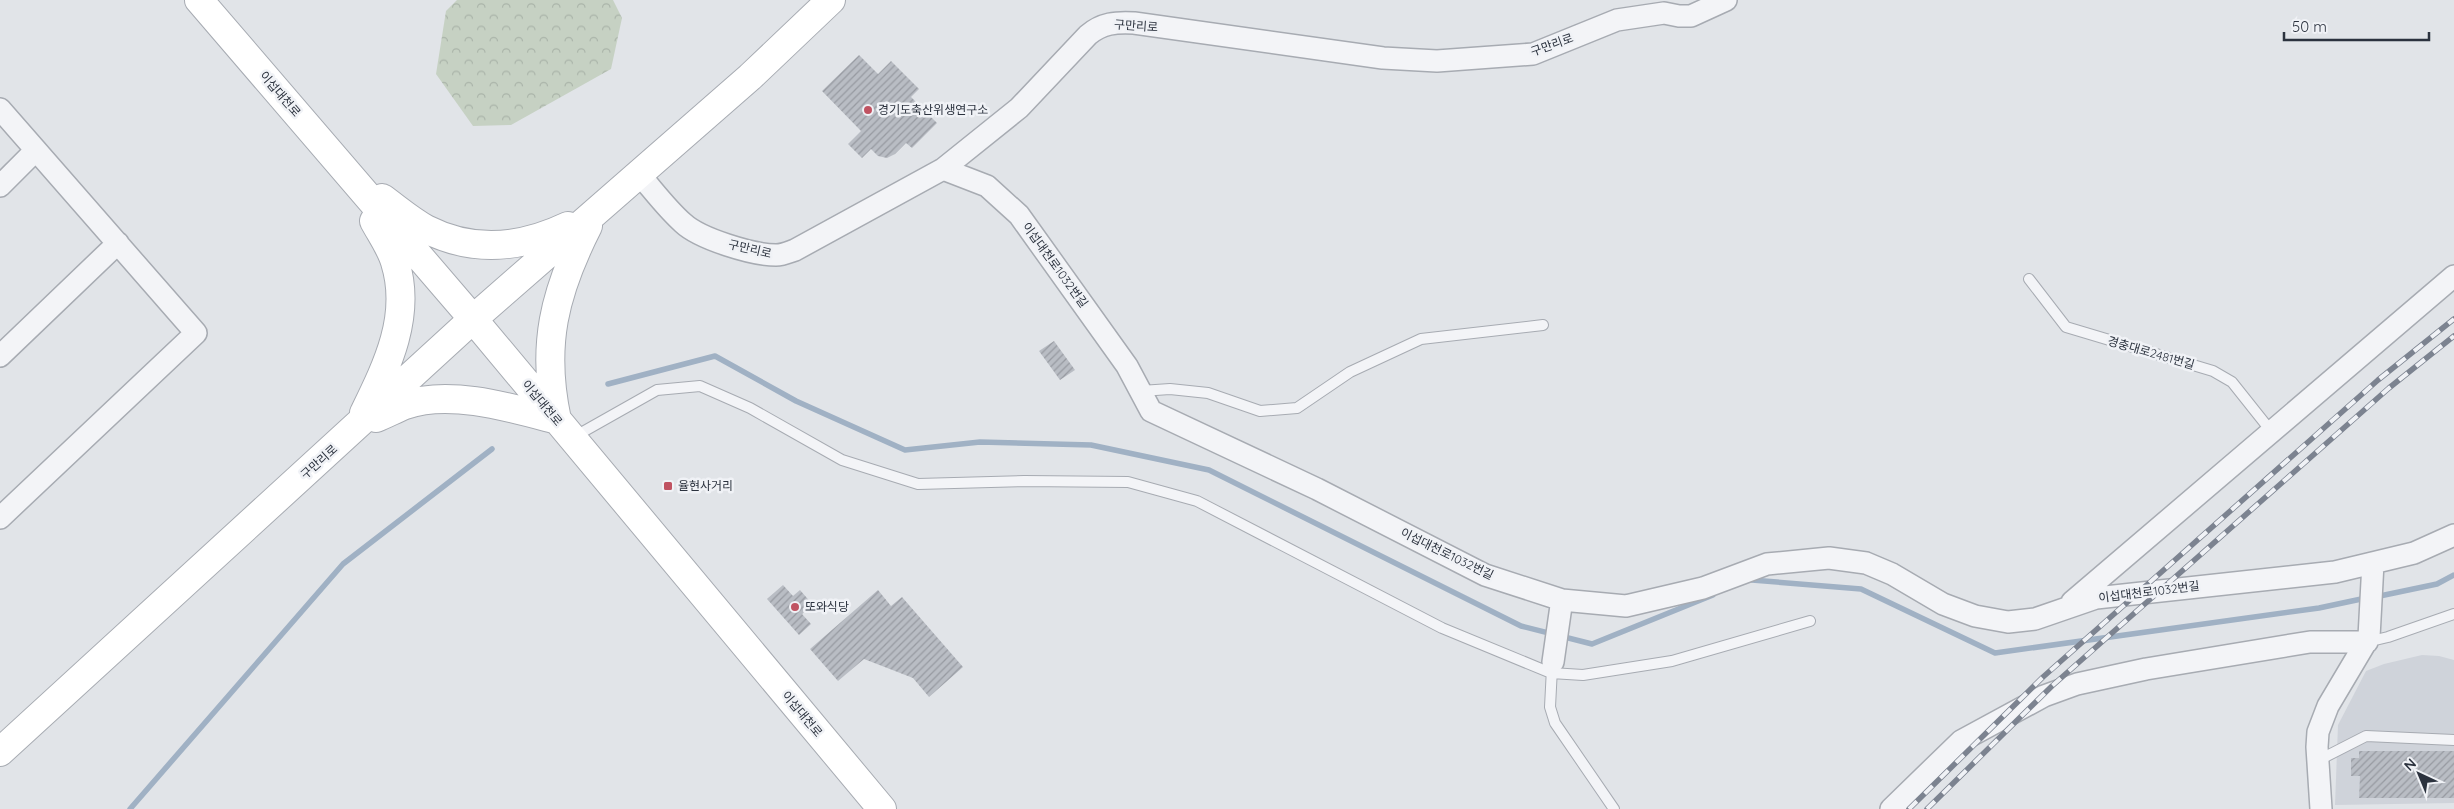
<svg xmlns="http://www.w3.org/2000/svg" width="2454" height="809" font-family="Quicksand,'Noto Sans KR',sans-serif">
  <style>
    .built { fill: #cfd3da }
    .forest { fill: url(#forest-crowns) }
    .lines { fill: none; stroke-linecap: round; stroke-linejoin: round }
    .stream { stroke: #a0b1c4; stroke-width: 5.5 }
    .building { fill: url(#building-hatch) }
    .lane-casing { stroke: #a7abb2; stroke-width: 12 }
    .street-casing { stroke: #a7abb2; stroke-width: 24 }
    .secondary-casing { stroke: #a7abb2; stroke-width: 30 }
    .lane { stroke: #f3f4f7; stroke-width: 10 }
    .street { stroke: #f3f4f7; stroke-width: 21 }
    .secondary { stroke: #fff; stroke-width: 28 }
    .rail-casing { stroke: #7c8390; stroke-width: 5.5 }
    .rail { stroke: #f0f2f6; stroke-width: 4; stroke-dasharray: 11; stroke-linecap: butt }
    .poi-dot { fill: #c05362; stroke: #f0f2f6; stroke-width: 2 }
    .labels { text-anchor: middle; stroke-width: 5; stroke-linejoin: round; paint-order: stroke }
    .street-label { font-size: 12px; fill: #2b323e; stroke: #f0f2f6 }
    .poi-label { font-size: 12px; fill: #2b323e; stroke: #f0f2f6; text-anchor: start }
  </style>
  <defs>
    <pattern id="forest-crowns" width="20" height="18" patternUnits="userSpaceOnUse" patternTransform="scale(1.25)"><rect width="20" height="18" fill="#c6d1c3"/><path d="M2 6a3 3 0 1 1 6 0M12 15a3 3 0 1 1 6 0" fill="none" stroke="#aab4a9"/></pattern>
    <pattern id="building-hatch" width="6" height="6" patternUnits="userSpaceOnUse" patternTransform="scale(1.25)"><rect width="6" height="6" fill="#b9bdc4"/><path d="M-1 1l2-2M0 6l6-6M5 7l2-2" fill="none" stroke="#979aa1"/></pattern>
  </defs>
  <rect width="100%" height="100%" fill="#e1e4e8"/>
  <!-- built -->
  <path class="built" d="M2422 655 2439 656 2454 660V803L2335 805 2338 725 2366 671 2384 664Z"/>
  <!-- forest -->
  <path class="forest" d="M457 0H613L622 18 611 69 511 125 473 126 436 74 446 11Z"/>
  <g class="lines">
    <!-- stream -->
    <path class="stream" d="M608 384 715 356 796 401 905 450 980 442 1091 445 1209 470 1521 626 1592 644 1713 595
      M1752 580 1861 589 1995 653 2319 608 2366 598
      M2375 597 2437 584 2454 575
      M130 809 343 564 492 449"/>
  </g>
  <!-- building -->
  <path class="building" d="M859 55 878 74 891 61 919 89 911 97 937 123 912 148 906 143 895 154 887 158 878 156 871 149 862 158 848 144 861 131 822 91Z
    M1054 341 1075 370 1060 380 1039 351Z
    M783 585 793 596 800 590 813 605 802 614 811 624 799 635 767 599Z
    M878 590 891 606 902 597 963 667 929 697 913 678 864 659 838 681 810 649Z
    M2359 751H2454V798H2359L2360 776H2351V758H2359Z"/>
  <g class="lines">
    <defs>
      <path id="lane" d="M2029 279 2066 327 2213 371 2232 382 2271 431
        M1141 391 1170 389 1208 393 1260 411 1297 408 1350 372 1421 339 1543 325
        M572 438 657 390 700 386 750 408 842 460 918 484 1024 481 1128 482 1197 501 1442 628 1551 673 1583 675 1672 661 1810 621
        M2367 642 2388 637 2454 614
        M1552 668 1550 707 1555 723 1614 809
        M2317 761 2366 736 2454 740"/>
      <path id="street" d="M0 109 196 333 0 518
        M943 169 987 186 1019 215 1127 366 1151 411 1317 489 1485 575 1562 600 1626 606 1703 588 1767 564 1829 558 1866 563 1892 574 1943 604 1975 616 2008 622 2035 619 2096 598 2335 572 2414 553 2454 535
        M639 174C653 190 667 209 683 223 700 239 753 255 776 255 783 255 789 252 795 250L943 169 1019 108 1088 35C1102 23 1116 22 1134 23L1383 58 1437 61 1533 54 1617 20 1664 13 1679 16H1691L1726 0
        M0 186 36 150
        M0 356 118 243
        M2072 602 2454 276
        M1553 662 1561 606
        M1891 809 1961 741 2044 696 2077 684 2146 669 2310 642H2367
        M2321 809 2317 747 2318 732 2328 706 2369 637 2373 563"/>
      <path id="secondary" d="M199 0 473 319 882 809
        M382 198C396 208 411 221 426 229 473 253 522 248 568 226
        M364 413C387 366 412 316 395 262 391 248 381 234 374 221
        M376 418C386 414 395 409 405 405 450 389 512 408 557 420 541 346 554 293 588 226
        M0 752 473 319 750 77 831 0"/>
    </defs>
    <!-- lane casing -->
    <use href="#lane" class="lane-casing"/>
    <!-- street casing -->
    <use href="#street" class="street-casing"/>
    <!-- secondary casing -->
    <use href="#secondary" class="secondary-casing"/>
    <!-- lane -->
    <use href="#lane" class="lane"/>
    <!-- street -->
    <use href="#street" class="street"/>
    <!-- secondary -->
    <use href="#secondary" class="secondary"/>
    <defs>
      <path id="rail" d="M1909 809 2043 677 2378 380 2454 319
        M1927 809 2052 686 2389 388 2454 336"/>
    </defs>
    <!-- rail casing -->
    <use href="#rail" class="rail-casing"/>
    <!-- rail -->
    <use href="#rail" class="rail"/>
  </g>
  <!-- markers -->
  <g class="poi-dot">
    <circle cx="868" cy="110" r="5"/>
    <rect x="663" y="481" width="10" height="10" rx="2.5"/>
    <circle cx="795" cy="607" r="5"/>
  </g>
  <g class="labels">
    <!-- street labels -->
    <g class="street-label">
      <text transform="translate(1136 26) rotate(4)" y="4">구만리로</text>
      <text transform="translate(1552 45) rotate(-20)" y="4">구만리로</text>
      <text transform="translate(280 94) rotate(49)" y="4">이섭대천로</text>
      <text transform="translate(750 249) rotate(13)" y="4">구만리로</text>
      <text transform="translate(1055 265) rotate(54)" y="4">이섭대천로1032번길</text>
      <text transform="translate(2151 353) rotate(16)" y="4">경충대로2481번길</text>
      <text transform="translate(542 403) rotate(50)" y="4">이섭대천로</text>
      <text transform="translate(319 462) rotate(-42)" y="4">구만리로</text>
      <text transform="translate(1447 554) rotate(26)" y="4">이섭대천로1032번길</text>
      <text transform="translate(2149 592) rotate(-7)" y="4">이섭대천로1032번길</text>
      <text transform="translate(802 714) rotate(50)" y="4">이섭대천로</text>
    </g>
    <!-- poi labels -->
    <g class="poi-label">
      <text x="878" y="114">경기도축산위생연구소</text>
      <text x="678" y="490">율현사거리</text>
      <text x="805" y="611">또와식당</text>
    </g>
  </g>
  <!-- north arrow -->
  <g transform="translate(2419 774) rotate(316)" stroke="#f0f2f6" stroke-width="4" paint-order="stroke">
  <path d="M0-4L9 19L0 12L-9 19Z" fill="#2b323e"/>
  <text y="-8" font-size="14" font-weight="bold" text-anchor="middle" fill="#2b323e">N</text>
  </g>
  <!-- scale -->
  <path d="M2284 32v8h145v-8" fill="none" stroke="#2b323e" stroke-width="2.5"/>
  <text x="2292" y="32" font-size="15" fill="#2b323e" stroke="#f0f2f6" stroke-width="4" paint-order="stroke">50 m</text>
</svg>
